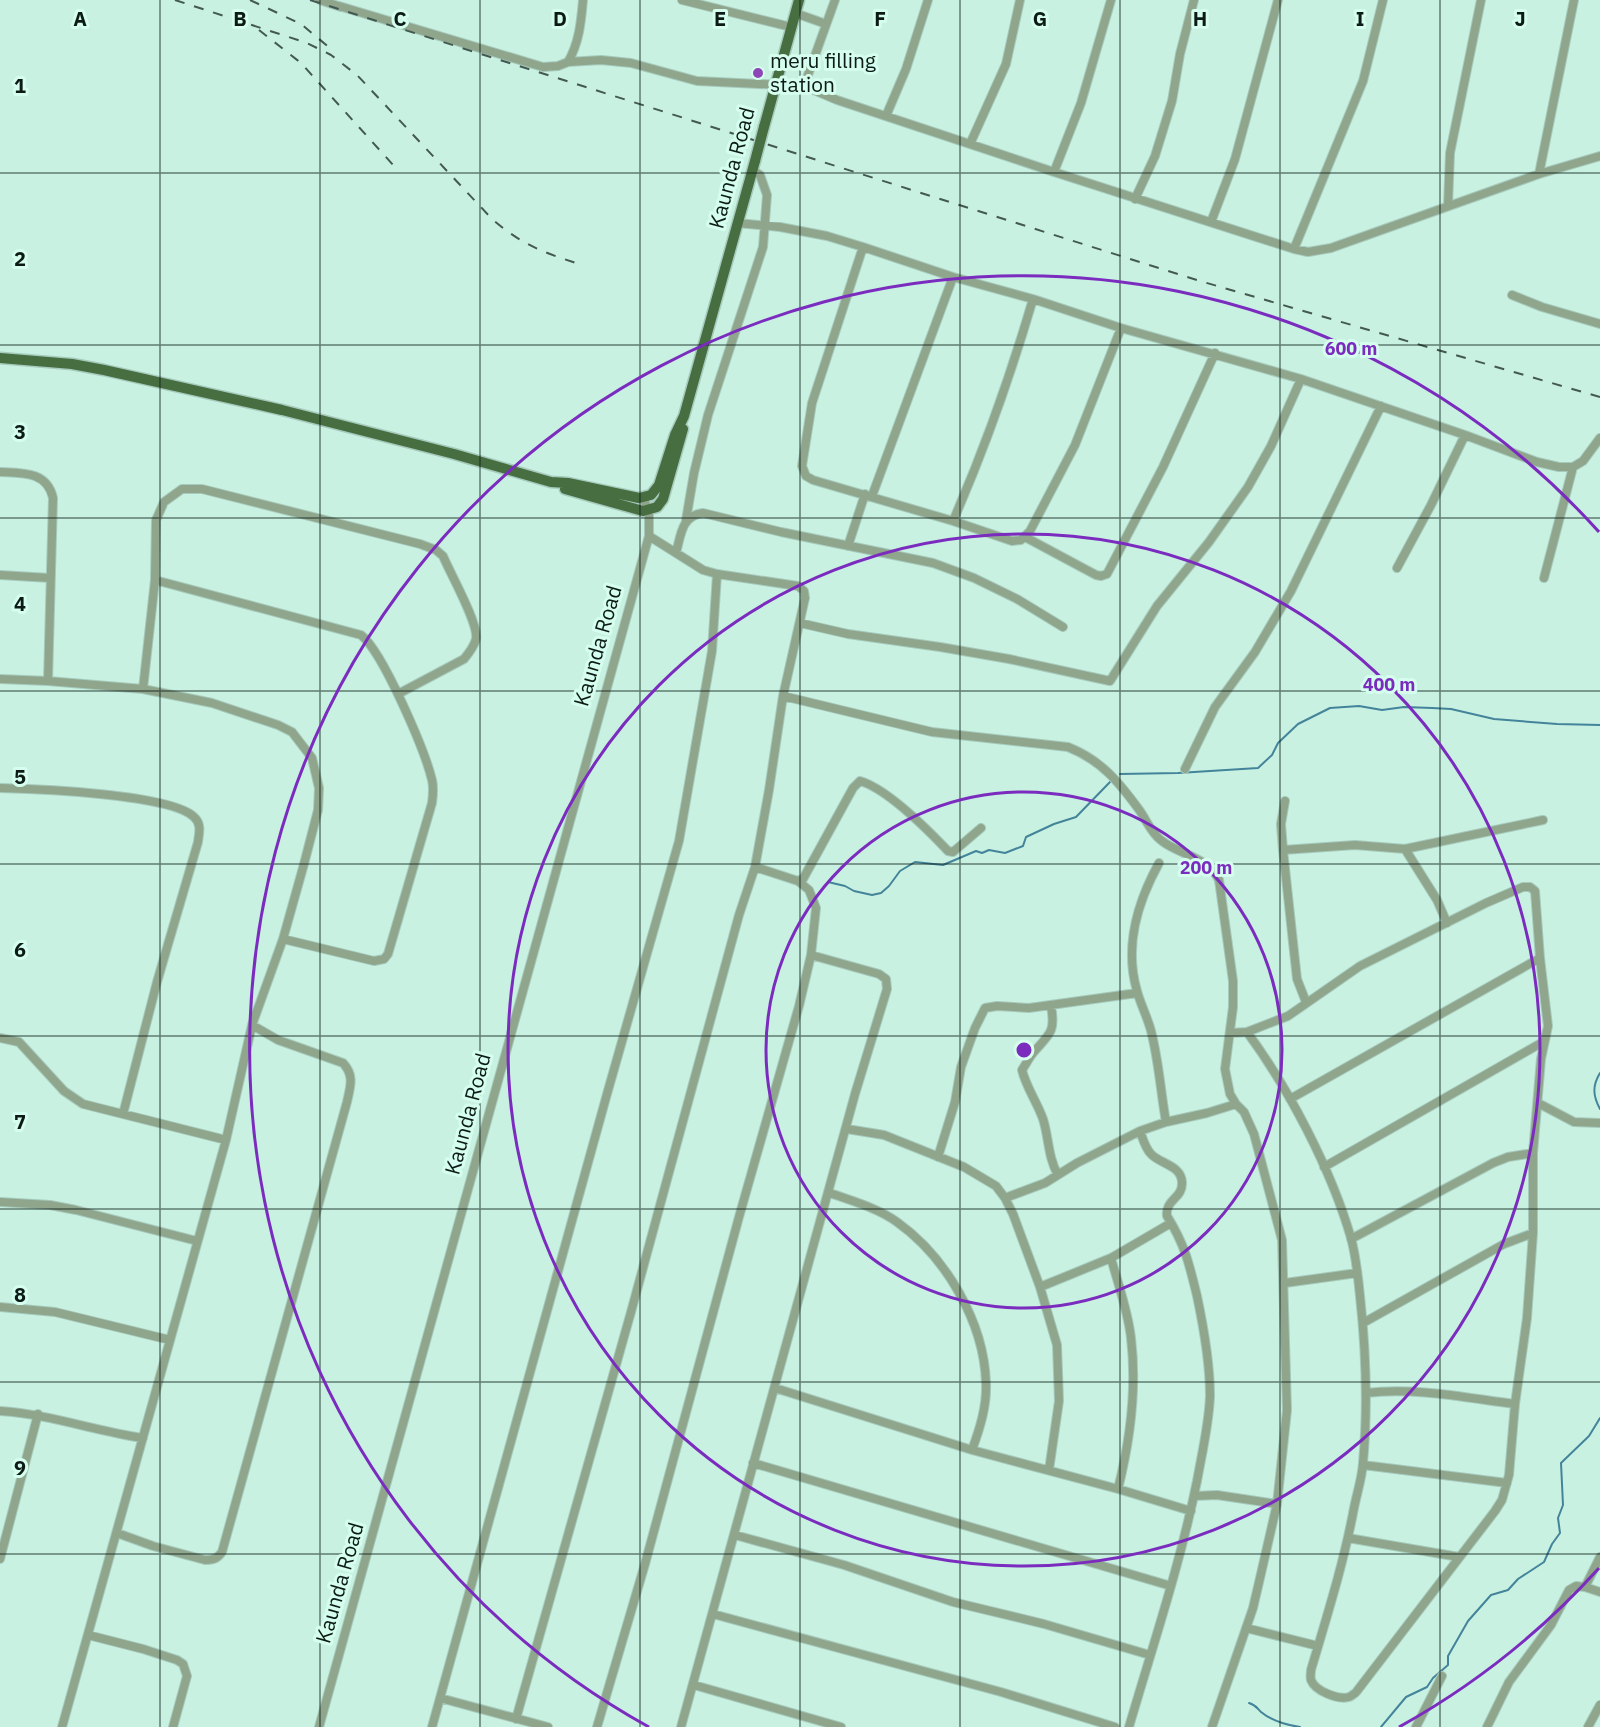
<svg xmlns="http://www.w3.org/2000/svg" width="1600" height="1727" font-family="'IBM Plex Sans',sans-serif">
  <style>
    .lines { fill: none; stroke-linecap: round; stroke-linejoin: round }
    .stream { stroke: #44849b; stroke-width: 2 }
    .minor-casing { stroke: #a6cabc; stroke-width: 10 }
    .major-casing { stroke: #a6cabc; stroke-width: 13 }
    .minor { stroke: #8fa58c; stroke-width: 8 }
    .major { stroke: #466e41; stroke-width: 10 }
    .rail { stroke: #435951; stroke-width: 2; stroke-dasharray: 10 10; stroke-linecap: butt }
    .major-bridge-casing { stroke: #a6cabc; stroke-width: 13; stroke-linecap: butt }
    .major-bridge { stroke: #466e41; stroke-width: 10 }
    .grid { fill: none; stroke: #0c1b16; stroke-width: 1.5; stroke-opacity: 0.55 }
    .ring { fill: none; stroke: #7b2cbf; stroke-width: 3 }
    .poi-dot { fill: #8e45b7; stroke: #d5feee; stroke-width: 2 }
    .labels { text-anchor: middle; stroke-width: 6; stroke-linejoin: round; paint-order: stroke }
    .poi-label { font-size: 21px; fill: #0c1b16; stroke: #d5feee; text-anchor: start }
    .street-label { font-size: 21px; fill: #0c1b16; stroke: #d5feee }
    .grid-label { font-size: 20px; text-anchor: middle; font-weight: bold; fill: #0c1b16; stroke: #d5feee; stroke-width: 6; stroke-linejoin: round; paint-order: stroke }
    .centre { fill: #7b2cbf; stroke: #d5feee; stroke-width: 3 }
    .ring-label { font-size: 18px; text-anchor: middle; font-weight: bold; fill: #7b2cbf; stroke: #d5feee; stroke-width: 6; stroke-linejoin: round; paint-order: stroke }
  </style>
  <rect width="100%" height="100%" fill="#c8f1e1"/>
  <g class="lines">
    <!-- stream -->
    <path class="stream" d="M1120 774 1178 773 1258 768 1272 755 1278 743 1298 724 1330 708 1359 706 1382 710 1404 707 1432 708 1451 709 1494 719 1557 724 1600 725
      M828 882 845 886 854 891 872 895 881 893 889 886 900 871 915 862 943 865 976 851 982 853 989 850 1005 853 1023 846 1026 837 1054 824 1076 817 1110 782
      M1600 1073C1592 1086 1593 1096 1600 1109
      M1249 1703C1256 1705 1257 1708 1261 1712 1272 1721 1286 1725 1300 1727
      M1381 1727 1406 1697 1427 1687 1433 1678 1448 1665V1656L1468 1621 1491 1595 1508 1590 1518 1579 1544 1562 1552 1544 1560 1533 1558 1518 1563 1505 1561 1463 1589 1436 1600 1418"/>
    <defs>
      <path id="minor" d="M320 0 341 7
        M682 0 791 27
        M339 6 543 67 558 66 568 62 601 60 631 63 697 81 804 86 837 100 1054 172 1294 249 1308 252 1331 248 1539 174 1600 156
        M795 13 826 24
        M568 62C579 43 581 23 583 0
        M804 86 835 0
        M886 116 906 69 928 0
        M970 144 1006 64 1020 0
        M1054 172 1081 103 1111 0
        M1539 174 1574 0
        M1135 199 1155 156 1172 101 1180 54 1194 0
        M1448 206 1450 153 1481 0
        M1211 222 1235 159 1278 0
        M737 223 780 227 827 236 863 247 953 277 1033 299 1121 328 1301 379 1465 435 1537 462 1559 467H1573L1583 461 1600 438
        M863 247 812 403 802 466 806 476 813 480 953 521 1012 541 1021 540 1030 531 1075 445 1121 328
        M1294 249 1363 81 1383 0
        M1512 295 1542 307 1600 324
        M0 472C22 473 47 471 53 498L48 681
        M872 496 953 277
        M686 520 694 473 708 415 763 247 767 195 760 175 752 170
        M953 521C985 448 1011 374 1033 299
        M1025 537 1096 575 1101 576 1107 574 1163 467 1215 353
        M848 546 865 494
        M676 553C681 535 681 516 703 513L781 532 933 563 974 578 1017 599 1063 627
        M1397 568 1431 505 1465 435
        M0 575 50 578
        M1544 578 1573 467
        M155 580 361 635C383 652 425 751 432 780 434 788 433 795 432 803L388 954 384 959 374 961 283 939
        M800 623 848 634 940 647 1009 659 1110 681 1157 606 1209 542 1248 487 1271 446 1301 379
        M0 679 48 681 143 689 212 703 278 725 292 732 312 758 319 788 318 810 304 864 283 939 252 1025 226 1140 62 1727
        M143 689 155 580 156 520 164 502 182 489H202L420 544 436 550 443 556C450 573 479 624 476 639 474 647 469 653 464 659L398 694
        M783 696 932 732 1068 747C1101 760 1119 782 1140 811 1147 821 1151 833 1162 841 1180 855 1208 857 1219 880L1233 981V1007L1225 1069 1230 1094 1236 1104 1244 1112 1254 1134 1282 1240 1287 1410 1277 1504 1260 1578 1253 1608 1212 1727
        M1185 769 1215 707 1255 652 1291 591 1381 406
        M0 788C36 789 171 794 194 817 202 824 199 833 198 842L157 982 123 1114
        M1405 849 1437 900 1447 923
        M1283 850 1281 824 1285 801
        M1159 863C1137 903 1124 946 1137 991 1141 1006 1149 1020 1152 1035 1159 1064 1161 1094 1166 1122
        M755 867 798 881 803 879 853 788 860 781C888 789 928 830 948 851L953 852 981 828
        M1306 1002 1297 979 1283 850 1355 845 1405 849 1543 820
        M1051 1006C1056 1033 1049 1034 1033 1053 1029 1058 1026 1064 1022 1070 1026 1087 1037 1102 1043 1119 1049 1138 1048 1158 1058 1175
        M1230 1033 1247 1032 1288 1016 1360 966 1486 903 1523 887H1530L1535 891 1540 958 1548 1026 1541 1059 1533 1153V1233L1527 1318 1515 1404 1509 1475 1502 1500 1495 1511 1357 1691C1357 1692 1350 1697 1349 1697 1338 1700 1315 1691 1311 1680 1310 1676 1311 1673 1311 1670 1327 1616 1344 1562 1354 1508 1357 1493 1362 1478 1363 1463 1368 1408 1366 1351 1360 1296 1358 1276 1356 1256 1351 1238 1331 1169 1289 1089 1247 1032
        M0 1038 19 1042 64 1091 83 1104 226 1140
        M1290 1099 1540 958
        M1538 1103 1574 1122 1600 1123
        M847 1129 884 1135 964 1167 996 1186 1005 1198 1013 1214 1040 1287 1057 1345 1059 1401 1049 1470
        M938 1157 955 1102 961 1067 975 1028 985 1008 997 1006 1029 1008 1137 993
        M1324 1167 1543 1042
        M830 1193C852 1201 878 1208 897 1222 946 1257 984 1322 986 1383 987 1406 980 1428 972 1450
        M1005 1198 1045 1183 1077 1163 1140 1131 1166 1122 1207 1113 1236 1104
        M0 1202 50 1205 76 1210 197 1241
        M1351 1239 1493 1163 1508 1157 1533 1153
        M1111 1258C1118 1284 1128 1311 1131 1338 1137 1388 1130 1441 1118 1489
        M1285 1283 1357 1273
        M1040 1287 1111 1258 1171 1223
        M0 1307 55 1312 170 1340
        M1363 1323 1504 1244 1533 1233
        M775 1388 972 1450 1118 1489 1191 1511
        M1366 1393C1415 1387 1467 1398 1515 1404
        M0 1411C49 1414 95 1431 143 1438
        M753 1463 1171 1586
        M1363 1465 1507 1483
        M1194 1496 1217 1495 1277 1504
        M117 1533 153 1546 205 1560C213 1560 217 1559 222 1552L347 1102C350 1087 355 1076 343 1063L278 1040 252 1025
        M735 1535 844 1565 953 1602 1044 1624 1150 1655
        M1348 1538 1459 1557
        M0 1559 38 1414
        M1585 1587 1600 1557
        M713 1614 1001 1692 1115 1727
        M1246 1628 1318 1646
        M88 1635 143 1649 177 1660 183 1664 187 1676 173 1727
        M694 1685 841 1727
        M440 1698 548 1727
        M516 1719 631 1312 739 915 755 867 769 790 783 696 805 598 804 591 798 586 717 574 703 570 649 536
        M319 1727 649 536V516L644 498
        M432 1727 607 1094 679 841 712 651 717 574
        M597 1727 645 1564 739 1217 799 1006 811 955 816 908 809 890 798 881
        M681 1727 855 1094 887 989 886 979 879 974 811 955
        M1129 1727C1153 1645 1180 1565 1197 1481 1202 1453 1209 1424 1210 1396 1210 1362 1204 1329 1197 1296 1189 1263 1185 1245 1167 1216 1165 1199 1183 1199 1182 1182 1181 1165 1160 1164 1151 1154 1145 1148 1143 1139 1140 1131
        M1416 1727 1442 1676
        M1487 1727 1509 1682 1551 1625 1569 1590 1576 1586 1585 1587 1600 1592
        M1588 1727 1600 1705"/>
      <path id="major" d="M764 127 799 0
        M0 358 72 364 104 370 282 410 454 454 551 482 568 483 639 498 651 495 659 485 675 435 684 416 755 161
        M565 489 643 511 657 507 663 499 683 429"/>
    </defs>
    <!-- minor casing -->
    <use href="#minor" class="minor-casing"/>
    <!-- major casing -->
    <use href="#major" class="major-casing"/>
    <!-- minor -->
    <use href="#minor" class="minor"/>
    <!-- major -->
    <use href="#major" class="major"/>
    <!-- rail -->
    <path class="rail" d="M175 0 307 43 331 55 357 75 493 220C523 245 542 252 579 264
      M250 0 301 24 331 49
      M310 0 1200 281 1600 397
      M259 30 301 63 394 166"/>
    <defs>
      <path id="major-bridge" d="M755 161 764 127"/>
    </defs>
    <!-- major-bridge casing -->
    <use href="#major-bridge" class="major-bridge-casing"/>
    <!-- major-bridge -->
    <use href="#major-bridge" class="major-bridge"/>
  </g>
  <!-- grid -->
  <path class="grid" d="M160 0V1727M320 0V1727M480 0V1727M640 0V1727M800 0V1727M960 0V1727M1120 0V1727M1280 0V1727M1440 0V1727M0 173H1600M0 345H1600M0 518H1600M0 691H1600M0 864H1600M0 1036H1600M0 1209H1600M0 1382H1600M0 1554H1600"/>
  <!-- distance rings -->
  <g class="ring">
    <circle cx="1024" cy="1050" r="258"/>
    <circle cx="1024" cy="1050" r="516"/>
    <path d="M1599 1568A774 774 0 0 1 1399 1727M649 1727A774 774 0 1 1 1599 532"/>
  </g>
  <!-- markers -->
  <circle class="poi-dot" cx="758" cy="73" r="6"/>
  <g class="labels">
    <!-- poi labels -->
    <g class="poi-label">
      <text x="770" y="68">meru filling<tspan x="770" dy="24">station</tspan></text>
    </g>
    <!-- street labels -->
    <g class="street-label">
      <text transform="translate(732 168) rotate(-75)" y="7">Kaunda Road</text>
      <text transform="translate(598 646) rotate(-74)" y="7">Kaunda Road</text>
      <text transform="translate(468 1114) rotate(-75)" y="7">Kaunda Road</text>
      <text transform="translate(340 1583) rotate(-74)" y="7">Kaunda Road</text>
    </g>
  </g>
  <g class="grid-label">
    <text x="80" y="26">A</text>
    <text x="240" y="26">B</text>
    <text x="400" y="26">C</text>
    <text x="560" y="26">D</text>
    <text x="720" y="26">E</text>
    <text x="880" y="26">F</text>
    <text x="1040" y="26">G</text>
    <text x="1200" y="26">H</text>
    <text x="1360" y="26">I</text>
    <text x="1520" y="26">J</text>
    <text x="20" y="93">1</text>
    <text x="20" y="266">2</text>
    <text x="20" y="439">3</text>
    <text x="20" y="611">4</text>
    <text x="20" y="784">5</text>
    <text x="20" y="957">6</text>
    <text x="20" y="1129">7</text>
    <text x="20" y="1302">8</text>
    <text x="20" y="1475">9</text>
  </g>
  <circle cx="1024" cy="1050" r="9" class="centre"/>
  <g class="ring-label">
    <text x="1351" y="355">600 m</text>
    <text x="1389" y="691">400 m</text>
    <text x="1206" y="874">200 m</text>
  </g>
</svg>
